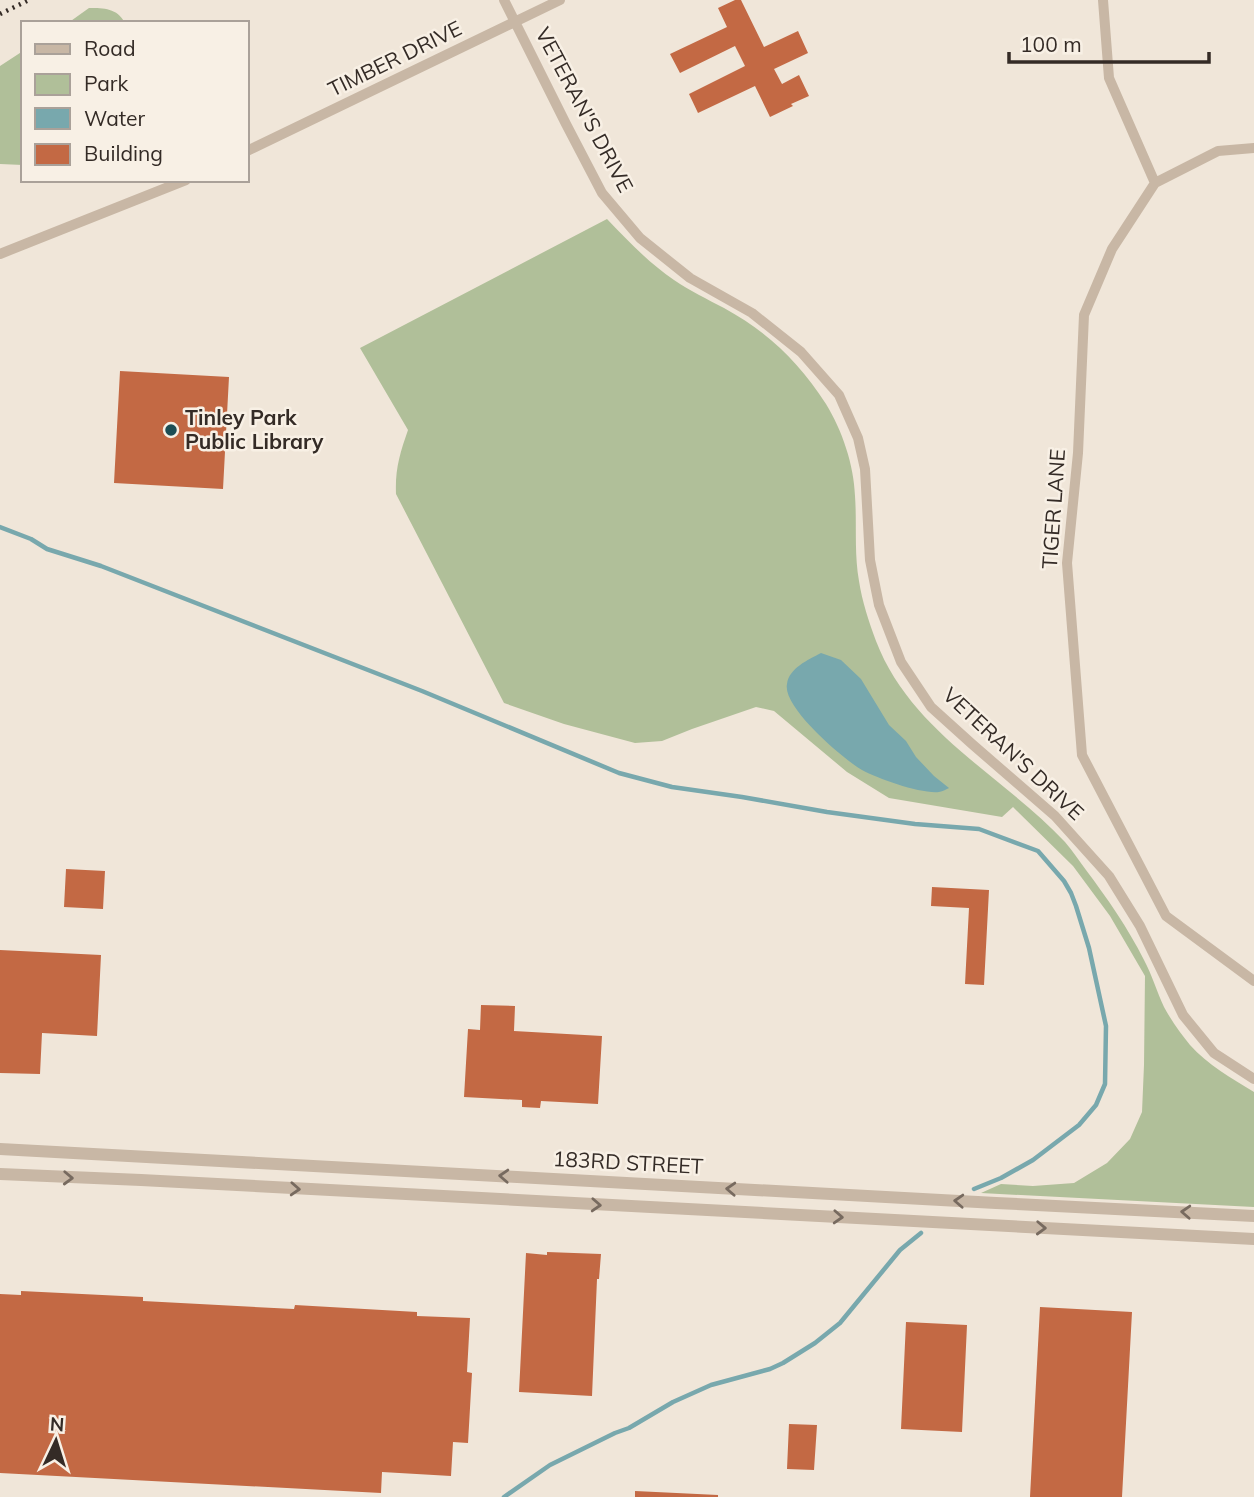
<svg xmlns="http://www.w3.org/2000/svg" width="1254" height="1497" font-family="Mulish,sans-serif">
  <style>
    .green { fill: #b0bf99 }
    .water { fill: #78a8ad }
    .lines { fill: none; stroke-linecap: round; stroke-linejoin: round }
    .stream { stroke: #78a8ad; stroke-width: 4.5 }
    .building { fill: #c36944 }
    .minor { stroke: #c8b7a5; stroke-width: 10 }
    .tertiary { stroke: #c8b7a5; stroke-width: 12 }
    .rail { stroke: #342b26; stroke-width: 4.5; stroke-dasharray: 2 5; stroke-linecap: butt }
    .oneway { stroke: #776a5f }
    .poi-dot { fill: #1d4d54; stroke: #f8f0e5; stroke-width: 2.5 }
    .labels { text-anchor: middle; stroke-width: 5; stroke-linejoin: round; paint-order: stroke }
    .street-label { font-size: 21px; fill: #342b26; stroke: #f8f0e5 }
    .poi-label { font-size: 21px; font-weight: bold; fill: #342b26; stroke: #f8f0e5; text-anchor: start }
  </style>
  <rect width="100%" height="100%" fill="#f0e6d9"/>
  <!-- green -->
  <path class="green" d="M89 8C104 8 117 8 125 23H68Z
    M23 51V165L0 164V66Z
    M607 219C628 241 649 263 674 280 690 291 707 299 724 308 768 332 799 362 826 404 842 430 854 465 855 496 857 524 854 553 859 581 862 601 869 622 876 641 911 732 1002 775 1065 842 1073 851 1079 861 1086 870 1107 898 1128 928 1144 960 1152 975 1157 992 1164 1007 1171 1020 1181 1034 1190 1045 1208 1065 1231 1078 1254 1092V1207L981 1193 1001 1184 1033 1186 1074 1183 1107 1163 1130 1139 1142 1112 1144 1065 1145 976 1110 916 1073 866 1013 807 1002 817 889 798 847 772 774 711 756 707 692 729 662 741 635 743 564 724 504 703 396 494C395 469 400 453 408 430L360 348Z"/>
  <!-- water -->
  <path class="water" d="M821 653 841 660 861 679 889 725 906 741 916 757 934 776 949 788C947 789 941 792 939 792 921 794 879 779 862 770 843 759 782 707 787 684 789 668 808 660 821 653Z"/>
  <g class="lines">
    <!-- stream -->
    <path class="stream" d="M0 527 31 539 47 549 101 566 422 691 619 773 672 787 742 797 827 812 915 824 979 829 1038 851 1064 881 1071 893 1076 906 1089 948 1106 1026 1105 1084 1096 1105 1079 1125 1033 1160 1001 1178 974 1189
      M504 1497 550 1465 615 1433 629 1428 673 1402 711 1385 770 1369 783 1363 815 1343 840 1323 900 1250 921 1233"/>
  </g>
  <!-- building -->
  <path class="building" d="M735 0H741L764 47 798 31 808 53 774 69 782 84 799 75 809 96 791 104 793 106 770 117 755 86 698 113 689 94 745 66 735 46 680 73 670 54 727 27 718 8Z
    M120 371 229 377 223 489 114 483Z
    M66 869 105 871 103 909 64 907Z
    M932 887 989 890 984 985 965 984 969 908 931 906Z
    M0 950 101 955 97 1036 42 1033 40 1074 0 1073Z
    M481 1005 515 1006 514 1031 602 1036 598 1104 541 1101 540 1108 522 1107V1100L464 1097 468 1029 480 1030Z
    M547 1252 601 1254 599 1279H597L592 1396 519 1392 526 1253 547 1255Z
    M21 1291 143 1297V1301L294 1309 295 1305 417 1312V1316L470 1318 467 1372 472 1373 468 1443 453 1442 451 1476 382 1472 381 1493 0 1473V1294L21 1295Z
    M1040 1307 1132 1312 1122 1497H1030Z
    M906 1322 967 1325 962 1432 901 1429Z
    M789 1424 817 1425 814 1470 787 1469Z
    M635 1491 718 1495V1497H635Z"/>
  <g class="lines">
    <!-- minor -->
    <path class="minor" d="M504 0 566 124 602 193 640 238 690 278 752 313 801 352 839 395 858 438 865 469 870 560 879 605 901 662 931 707 972 744 1055 816 1109 876 1140 926 1183 1015 1214 1053 1254 1079
      M1103 0 1109 78 1155 183
      M1254 148 1218 151 1155 183 1112 249 1084 315 1078 453 1067 563 1082 755 1166 916 1254 981
      M247 151 560 0
      M0 254 186 180"/>
    <!-- tertiary -->
    <path class="tertiary" d="M0 1149 996 1203 1254 1216
      M0 1174 141 1180 1254 1239"/>
    <!-- rail -->
    <path class="rail" d="M0 14 29 0"/>
  </g>
  <!-- one-way arrows -->
  <defs><path id="oneway-chevron" d="M-2-3.5L2.5 0L-2 3.5" fill="none" stroke-width="1.6" stroke-linecap="round" stroke-linejoin="round" transform="scale(1.75)"/></defs>
  <g class="oneway">
    <use href="#oneway-chevron" transform="translate(504 1176) rotate(-177)"/>
    <use href="#oneway-chevron" transform="translate(68 1178) rotate(2)"/>
    <use href="#oneway-chevron" transform="translate(295 1189) rotate(3)"/>
    <use href="#oneway-chevron" transform="translate(731 1189) rotate(-177)"/>
    <use href="#oneway-chevron" transform="translate(959 1201) rotate(-177)"/>
    <use href="#oneway-chevron" transform="translate(596 1205) rotate(3)"/>
    <use href="#oneway-chevron" transform="translate(1186 1212) rotate(-177)"/>
    <use href="#oneway-chevron" transform="translate(838 1217) rotate(3)"/>
    <use href="#oneway-chevron" transform="translate(1041 1228) rotate(2)"/>
  </g>
  <!-- markers -->
  <circle class="poi-dot" cx="171" cy="430" r="7"/>
  <g class="labels">
    <!-- street labels -->
    <g class="street-label">
      <text transform="translate(395 59) rotate(-26)" y="7">TIMBER DRIVE</text>
      <text transform="translate(584 110) rotate(62)" y="7">VETERAN'S DRIVE</text>
      <text transform="translate(1054 509) rotate(-86)" y="7">TIGER LANE</text>
      <text transform="translate(1013 754) rotate(43)" y="7">VETERAN'S DRIVE</text>
      <text transform="translate(628 1163) rotate(3)" y="7">183RD STREET</text>
    </g>
    <!-- poi labels -->
    <g class="poi-label">
      <text x="185" y="425">Tinley Park<tspan x="185" dy="24">Public Library</tspan></text>
    </g>
  </g>
  <!-- legend -->
  <rect x="21" y="21" width="228" height="161" fill="#f8f0e5" stroke="#aaa199" stroke-width="2"/>
  <rect x="35" y="44" width="35" height="10" fill="#c8b7a5" stroke="#aaa199" stroke-width="2"/>
  <text x="84" y="56" font-size="21" fill="#342b26">Road</text>
  <rect x="35" y="74" width="35" height="21" fill="#b0bf99" stroke="#aaa199" stroke-width="2"/>
  <text x="84" y="91" font-size="21" fill="#342b26">Park</text>
  <rect x="35" y="108" width="35" height="21" fill="#78a8ad" stroke="#aaa199" stroke-width="2"/>
  <text x="84" y="126" font-size="21" fill="#342b26">Water</text>
  <rect x="35" y="144" width="35" height="21" fill="#c36944" stroke="#aaa199" stroke-width="2"/>
  <text x="84" y="161" font-size="21" fill="#342b26">Building</text>
  <!-- north arrow -->
  <g transform="translate(56 1441) rotate(4)" stroke="#f8f0e5" stroke-width="5" paint-order="stroke">
  <path d="M0-5L12 26L0 18L-12 26Z" fill="#342b26"/>
  <text y="-10" font-size="19" font-weight="bold" text-anchor="middle" fill="#342b26">N</text>
  </g>
  <!-- scale -->
  <path d="M1009 52v10h200v-10" fill="none" stroke="#342b26" stroke-width="3.5"/>
  <text x="1020" y="52" font-size="21" fill="#342b26" stroke="#f8f0e5" stroke-width="5" paint-order="stroke">100 m</text>
</svg>
